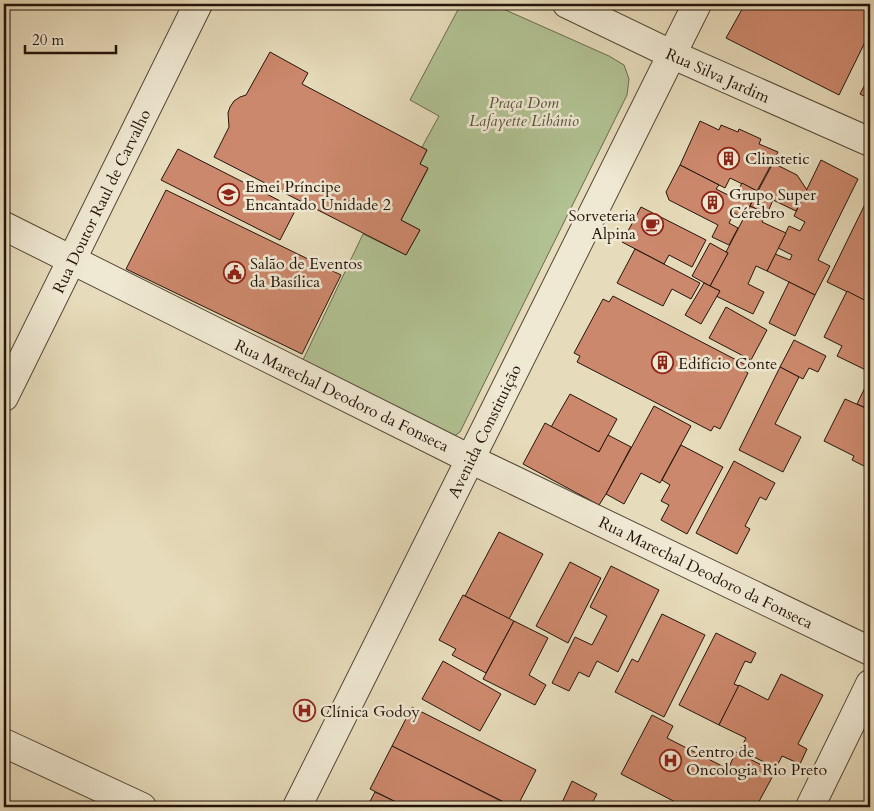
<svg xmlns="http://www.w3.org/2000/svg" width="874" height="811" font-family="Cardo,serif">
<style>
.green{fill:#b1c192;stroke:#6b6a4e}
.building{fill:#cc886c;stroke:#25140b}
.lines{fill:none;stroke-linecap:round;stroke-linejoin:round}
.minor-casing{stroke:#554637;stroke-width:30}
.minor{stroke:#efe8d2;stroke-width:28}
.labels{text-anchor:middle;stroke-width:5;stroke-linejoin:round;paint-order:stroke}
.street-label{font-size:16px;fill:#25140b;stroke:#efe8d2}
.park-label{font-size:16px;font-style:italic;fill:#56513a;stroke:#efe8d2}
.poi-label{font-size:16px;fill:#25140b;stroke:#efe8d2;text-anchor:start}
</style>
<rect width="100%" height="100%" fill="#e6dbba"/>
<filter id="stains"><feTurbulence type="fractalNoise" baseFrequency=".004" numOctaves="4"/><feColorMatrix values="0 0 0 0 .2 0 0 0 0 .09 0 0 0 0 .02 0 0 0 .5 -.17"/></filter>
<radialGradient id="worn" r=".72"><stop offset=".6" stop-color="#630" stop-opacity="0"/><stop offset="1" stop-color="#630" stop-opacity=".3"/></radialGradient>
<!-- green -->
<path class="green" d="M 461,4 L 492,4 L 609,56 L 624,65 L 629,79 L 627,95 L 460,432 L 453,437 L 302,362 L 363,234 L 406,255 L 420,230 L 401,220 L 428,169 L 420,164 L 427,150 L 422,147 L 439,116 L 410,100 Z"/>
<!-- building -->
<g class="building">
<path d="M 745,4 L 870,4 L 870,32 L 839,95 L 726,38 Z"/>
<path d="M 270,52 L 308,73 L 302,84 L 427,150 L 420,164 L 428,168 L 401,220 L 420,230 L 406,255 L 214,157 L 229,127 L 228,113 L 230,107 L 234,101 L 240,97 L 246,95 Z"/>
<path d="M 870,75 L 870,99 L 860,94 Z"/>
<path d="M 700,121 L 719,130 L 721,125 L 738,132 L 739,129 L 761,139 L 759,144 L 778,152 L 757,191 L 730,178 L 725,188 L 680,165 Z"/>
<path d="M 178,149 L 296,209 L 280,240 L 161,180 Z"/>
<path d="M 821,160 L 858,179 L 818,260 L 830,266 L 815,295 L 767,271 L 775,254 L 790,260 L 792,255 L 778,248 L 789,226 L 800,231 L 805,222 L 794,216 Z"/>
<path d="M 773,163 L 797,175 L 807,190 L 796,211 L 773,200 L 767,214 L 750,206 Z"/>
<path d="M 680,165 L 719,185 L 716,189 L 734,198 L 742,183 L 757,191 L 744,218 L 734,213 L 729,223 L 738,228 L 729,245 L 712,237 L 718,225 L 669,200 L 666,192 Z"/>
<path d="M 166,190 L 341,275 L 302,354 L 126,269 Z"/>
<path d="M 870,194 L 870,255 L 866,263 L 870,265 L 870,303 L 827,282 Z"/>
<path d="M 750,206 L 767,214 L 762,222 L 786,233 L 767,271 L 756,266 L 748,284 L 764,292 L 753,314 L 716,296 L 720,291 L 710,286 L 728,253 L 726,252 Z"/>
<path d="M 641,207 L 706,240 L 692,267 L 669,255 L 664,264 L 622,242 Z"/>
<path d="M 710,243 L 728,253 L 710,286 L 692,276 Z"/>
<path d="M 635,249 L 700,283 L 691,299 L 672,289 L 663,306 L 617,283 Z"/>
<path d="M 789,282 L 815,295 L 795,336 L 769,323 Z"/>
<path d="M 704,283 L 720,291 L 701,324 L 685,315 Z"/>
<path d="M 847,291 L 870,303 L 870,372 L 837,356 L 842,346 L 824,337 Z"/>
<path d="M 613,296 L 746,365 L 743,370 L 748,373 L 720,429 L 714,426 L 711,431 L 577,362 L 580,356 L 574,353 L 603,299 L 609,302 Z"/>
<path d="M 726,307 L 767,330 L 751,360 L 709,338 Z"/>
<path d="M 794,340 L 826,356 L 818,372 L 809,368 L 803,379 L 780,367 Z"/>
<path d="M 780,367 L 799,377 L 775,424 L 801,437 L 783,472 L 739,450 Z"/>
<path d="M 870,377 L 870,410 L 857,404 Z"/>
<path d="M 570,394 L 617,419 L 599,452 L 551,427 Z"/>
<path d="M 845,399 L 870,410 L 870,469 L 852,460 L 854,456 L 824,441 Z"/>
<path d="M 654,406 L 691,426 L 660,483 L 641,473 L 624,504 L 606,494 Z"/>
<path d="M 545,423 L 599,452 L 608,435 L 631,447 L 606,494 L 599,505 L 523,464 Z"/>
<path d="M 681,445 L 723,467 L 687,534 L 661,520 L 669,505 L 661,501 L 670,485 L 662,480 Z"/>
<path d="M 734,461 L 775,483 L 766,500 L 760,497 L 745,526 L 750,529 L 737,554 L 696,533 Z"/>
<path d="M 499,532 L 543,554 L 509,619 L 465,596 Z"/>
<path d="M 570,562 L 601,578 L 568,643 L 536,626 Z"/>
<path d="M 611,566 L 659,590 L 618,672 L 597,661 L 589,677 L 579,672 L 569,691 L 552,683 L 575,637 L 592,645 L 607,616 L 590,607 Z"/>
<path d="M 463,595 L 514,621 L 486,673 L 452,655 L 456,649 L 439,640 Z"/>
<path d="M 662,614 L 705,635 L 664,717 L 615,692 L 632,659 L 638,662 Z"/>
<path d="M 514,621 L 548,638 L 529,675 L 546,685 L 535,705 L 483,679 Z"/>
<path d="M 716,633 L 756,653 L 751,663 L 745,661 L 734,684 L 739,686 L 719,725 L 679,705 Z"/>
<path d="M 443,661 L 501,694 L 480,731 L 422,699 Z"/>
<path d="M 781,674 L 823,695 L 798,744 L 807,749 L 800,764 L 782,756 L 776,768 L 740,750 L 746,738 L 719,725 L 739,685 L 768,700 Z"/>
<path d="M 412,707 L 536,770 L 517,807 L 514,807 L 392,746 Z"/>
<path d="M 652,715 L 673,726 L 667,738 L 728,769 L 736,752 L 775,772 L 756,807 L 685,807 L 621,774 Z"/>
<path d="M 392,746 L 499,800 L 514,807 L 406,807 L 370,789 Z"/>
<path d="M 572,781 L 597,794 L 590,807 L 560,807 Z"/>
<path d="M 375,792 L 406,807 L 367,807 Z"/>
</g>
<g class="lines">
<defs>
<g id="minor">
<path d="M 567,4 L 671,54 L 870,142"/>
<path d="M 4,226 L 470,459 L 870,651"/>
<path d="M 4,397 L 198,4"/>
<path d="M 4,743 L 142,807"/>
<path d="M 297,807 L 697,4"/>
<path d="M 810,807 L 870,684"/>
</g>
</defs>
<!-- minor casing -->
<use href="#minor" class="minor-casing"/>
<!-- minor -->
<use href="#minor" class="minor"/>
</g>
<!-- icons -->
<defs>
<symbol id="building-ring" viewBox="-11 -11 22 22"><circle r="9.5" fill="#efe8d2" stroke="#8f2418" stroke-width="1.5"/><path d="M-4-6H4V6H1V3H-1V6H-4ZM-2.5-4.3h1.7v1.8h-1.7ZM.8-4.3h1.7v1.8H.8ZM-2.5-1h1.7V.8h-1.7ZM.8-1h1.7V.8H.8Z" fill="#8f2418"/></symbol>
<symbol id="school-ring" viewBox="-11 -11 22 22"><circle r="9.5" fill="#efe8d2" stroke="#8f2418" stroke-width="1.5"/><path d="M0-5L7-2L0 1L-7-2ZM-4 1L0 2.5L4 1V4Q0 6-4 4Z" fill="#8f2418"/></symbol>
<symbol id="cafe-ring" viewBox="-11 -11 22 22"><circle r="9.5" fill="#efe8d2" stroke="#8f2418" stroke-width="1.5"/><path d="M-5.5-4.5H6V0H3Q3 3.5 0 3.5H-2.5Q-5.5 3.5-5.5 0ZM3-3.2v2h1.7v-2ZM-6 4.5H4V6H-6Z" fill="#8f2418"/></symbol>
<symbol id="civic-ring" viewBox="-11 -11 22 22"><circle r="9.5" fill="#efe8d2" stroke="#8f2418" stroke-width="1.5"/><path d="M-.6-6.5H3V-4.5H.6V-3L4-1V1h2V6H-6V1h2V-1L-.6-3ZM-1.2 2.5V6h2.4V2.5Z" fill="#8f2418"/></symbol>
<symbol id="hospital-ring" viewBox="-11 -11 22 22"><circle r="9.5" fill="#efe8d2" stroke="#8f2418" stroke-width="1.5"/><path d="M-5-5h3v3.5h4V-5h3V5h-3V1.5h-4V5h-3Z" fill="#8f2418"/></symbol>
</defs>
<g fill-rule="evenodd">
<use href="#building-ring" x="716" y="146" width="25" height="25"/>
<use href="#school-ring" x="216" y="182" width="25" height="25"/>
<use href="#building-ring" x="700" y="190" width="25" height="25"/>
<use href="#cafe-ring" x="640" y="212" width="25" height="25"/>
<use href="#civic-ring" x="222" y="260" width="25" height="25"/>
<use href="#building-ring" x="650" y="350" width="25" height="25"/>
<use href="#hospital-ring" x="292" y="698" width="25" height="25"/>
<use href="#hospital-ring" x="658" y="748" width="25" height="25"/>
</g>
<g class="labels">
<!-- street labels -->
<g class="street-label">
<text transform="translate(718 75) rotate(24)" y="6">Rua Silva Jardim</text>
<text transform="translate(101 201) rotate(-64)" y="6">Rua Doutor Raul de Carvalho</text>
<text transform="translate(342 395) rotate(26)" y="6">Rua Marechal Deodoro da Fonseca</text>
<text transform="translate(484 431) rotate(-64)" y="6">Avenida Constituição</text>
<text transform="translate(706 572) rotate(26)" y="6">Rua Marechal Deodoro da Fonseca</text>
</g>
<!-- park labels -->
<g class="park-label">
<text x="524" y="108">Praça Dom<tspan x="524" dy="18">Lafayette Libânio</tspan></text>
</g>
<!-- poi labels -->
<g class="poi-label">
<text x="745" y="164">Clinstetic</text>
<text x="245" y="192">Emei Príncipe<tspan x="245" dy="18">Encantado Unidade 2</tspan></text>
<text x="729" y="200">Grupo Super<tspan x="729" dy="18">Cérebro</tspan></text>
<text x="636" y="221" text-anchor="end">Sorveteria<tspan x="636" dy="18">Alpina</tspan></text>
<text x="250" y="269">Salão de Eventos<tspan x="250" dy="18">da Basílica</tspan></text>
<text x="678" y="369">Edifício Conte</text>
<text x="320" y="717">Clínica Godoy</text>
<text x="686" y="757">Centro de<tspan x="686" dy="18">Oncologia Rio Preto</tspan></text>
</g>
</g>
<!-- margin -->
<rect width="874" height="811" fill="none" stroke="#e6dbba" stroke-width="20"/>
<rect x="5" y="5" width="864" height="801" fill="none" stroke="#25140b" stroke-width="2.5"/>
<rect x="10" y="10" width="854" height="791" fill="none" stroke="#25140b"/>
<!-- scale -->
<path d="M25 45v8h91v-8" fill="none" stroke="#25140b" stroke-width="2.5"/>
<text x="32" y="45" font-size="15" fill="#25140b" stroke="#efe8d2" stroke-width="4" paint-order="stroke">20 m</text>
<rect width="100%" height="100%" filter="url(#stains)"/>
<rect width="100%" height="100%" fill="url(#worn)"/>
</svg>
